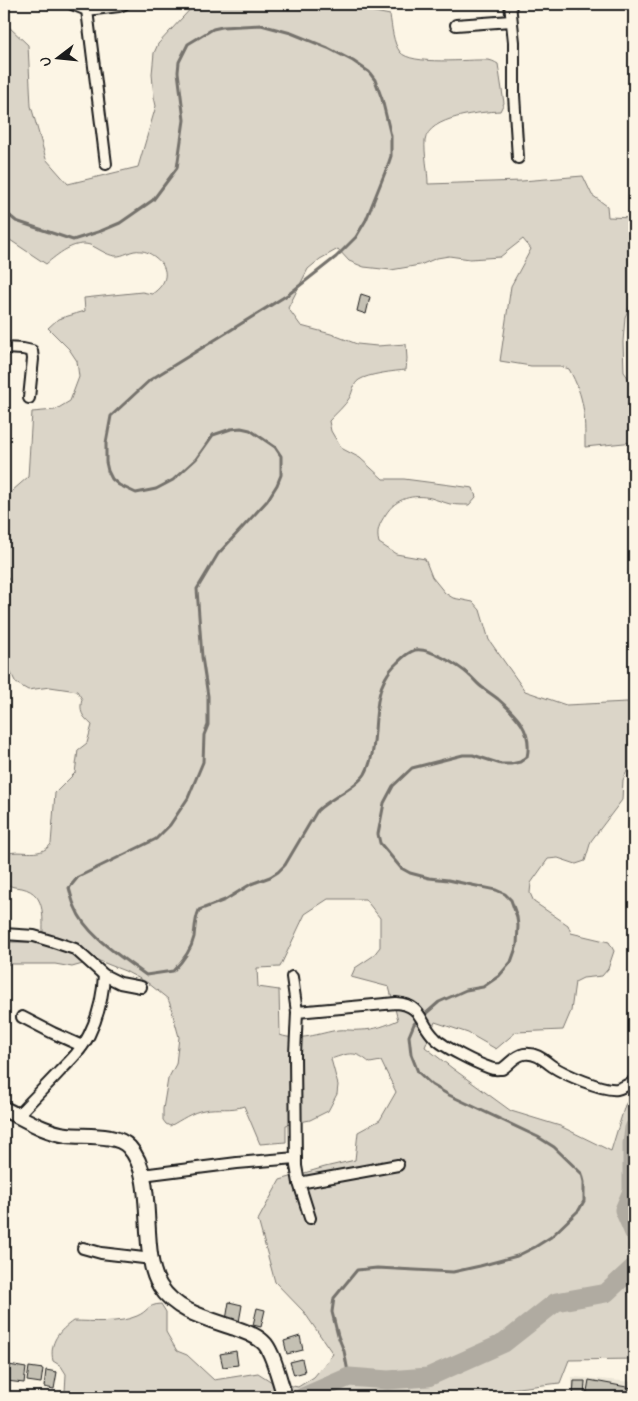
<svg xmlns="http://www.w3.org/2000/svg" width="638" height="1401" font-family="Mynerve,sans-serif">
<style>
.built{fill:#ebe5d6}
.green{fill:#dbd5c8;stroke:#7c7872;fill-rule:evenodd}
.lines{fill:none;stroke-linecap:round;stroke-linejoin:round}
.stream{stroke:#75726c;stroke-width:3}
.river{stroke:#b0aba1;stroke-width:19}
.building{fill:#c4c0b3;stroke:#1c1c1c}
.minor-casing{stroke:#1c1c1c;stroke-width:14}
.secondary-casing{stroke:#1c1c1c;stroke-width:18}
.minor{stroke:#fcf5e5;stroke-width:10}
.secondary{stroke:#fcf5e5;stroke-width:14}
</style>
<rect width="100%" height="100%" fill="#fcf5e5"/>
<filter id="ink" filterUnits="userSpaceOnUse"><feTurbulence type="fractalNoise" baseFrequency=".02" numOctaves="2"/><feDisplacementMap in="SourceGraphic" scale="10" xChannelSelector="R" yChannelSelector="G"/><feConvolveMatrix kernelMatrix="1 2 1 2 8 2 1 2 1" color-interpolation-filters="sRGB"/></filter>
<g filter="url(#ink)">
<!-- built -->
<path class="built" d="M 572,1377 L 634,1382 L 634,1397 L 572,1397 Z"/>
<!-- green -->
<path class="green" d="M 195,4 L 274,4 L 303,9 L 344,6 L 390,15 C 392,27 393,43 400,52 C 411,66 470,59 487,60 C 491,60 495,62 498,64 L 504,103 L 500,111 C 482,112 428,116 425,141 C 424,153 428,171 428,184 L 522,181 L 583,176 L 592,195 L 607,206 L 608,217 L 634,218 L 634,297 L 625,317 L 623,342 L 624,372 L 634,386 L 634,442 L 585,447 C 585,415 585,398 569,369 L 560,366 L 531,366 L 500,361 L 511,286 L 531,249 L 523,239 L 500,257 L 470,259 L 449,256 L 437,258 L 420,265 L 391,270 L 364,267 L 349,261 L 338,249 L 320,259 L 308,269 L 288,308 L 301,326 L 331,334 L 357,344 L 377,346 L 406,344 L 407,359 L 406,370 C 395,371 368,374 359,380 C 353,384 353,391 350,397 C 345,406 336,413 329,421 L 331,431 L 341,448 L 360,458 L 383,479 L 404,479 L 473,488 L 476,497 L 469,505 C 463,505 456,505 450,504 C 443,502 437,500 431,498 C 413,494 396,498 386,514 C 379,524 376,531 379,543 L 396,554 L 425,559 L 432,577 L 445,593 L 453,598 L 473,602 L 480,610 L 489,640 L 525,691 L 566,705 L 627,702 L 634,706 L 634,771 L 627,771 L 623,780 L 622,800 L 591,841 L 585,861 L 576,864 L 558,858 L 548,859 L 531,883 L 530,893 L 534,902 L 568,925 L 571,933 L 609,942 L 614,951 L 608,969 L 602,976 L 583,978 L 575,982 L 571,1011 L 563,1030 L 516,1032 L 496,1049 L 468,1033 L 435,1022 L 425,1047 L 452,1068 L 511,1111 L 560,1126 L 611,1151 L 625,1105 L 634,1092 L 634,1359 L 569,1360 L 560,1383 L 509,1389 L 507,1397 L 61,1397 L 65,1392 L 66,1374 L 61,1366 L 53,1361 C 49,1342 59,1331 73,1321 C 92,1321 119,1324 137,1316 C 149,1311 146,1305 161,1304 L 166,1312 L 166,1332 L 177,1351 L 187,1355 L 214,1380 L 258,1373 L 272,1382 L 298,1387 L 314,1377 L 333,1354 L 304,1312 L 275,1282 L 258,1220 L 280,1180 L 325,1167 L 355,1160 L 358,1132 L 380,1120 L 396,1092 L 381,1061 L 370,1063 C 355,1050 349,1053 331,1059 L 338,1085 L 337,1094 L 328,1111 L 310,1120 L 286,1125 L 286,1142 L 260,1144 L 244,1106 C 231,1111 218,1107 204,1110 C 192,1112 181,1120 170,1126 L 166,1124 L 163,1120 L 163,1109 L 168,1079 L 176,1064 L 179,1037 L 170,1004 L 168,999 L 148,983 L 125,971 L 97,960 L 72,967 L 55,964 L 4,964 L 4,942 L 43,942 C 42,921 48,894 22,888 C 14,887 9,887 4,881 L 4,855 C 19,847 39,860 51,844 L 55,793 L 75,773 L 78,750 L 87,743 L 92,725 C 82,716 79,712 82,699 L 77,691 L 50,687 L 28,690 L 16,683 L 10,671 L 9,656 L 10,582 L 4,571 L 4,498 L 28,477 L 32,412 L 55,410 L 70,401 L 79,377 L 77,361 L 69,349 L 48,328 L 58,319 L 85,311 L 84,298 L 142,292 L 152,294 C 167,284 171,269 155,257 C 151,254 146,251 141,251 C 131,249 124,257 115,256 C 106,255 98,248 90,245 C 74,240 57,255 46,264 L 4,236 L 4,10 L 7,25 L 28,45 L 31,106 L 46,159 L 68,184 L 138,167 L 156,106 L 154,97 L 152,74 L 154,53 L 158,44 ZM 328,899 L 365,899 L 380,918 L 380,947 L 373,956 L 355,968 L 351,977 L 389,987 L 398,1020 C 387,1025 374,1030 361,1030 C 353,1031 345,1029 338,1030 C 320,1033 298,1042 280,1035 L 279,990 L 258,987 L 257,968 L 280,967 L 305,914 Z"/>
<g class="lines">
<!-- stream -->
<path class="stream" d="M 4,211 L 16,221 L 73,240 L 101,231 L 120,223 L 153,200 L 177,168 L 184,120 L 178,72 L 179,62 L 188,44 L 213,29 L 222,27 L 261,25 L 291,33 L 328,48 L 353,61 L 369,72 L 375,80 L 382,99 L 391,136 L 391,156 L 388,165 L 366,220 L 356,237 L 336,257 L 289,294 L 150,380 L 111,416 L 106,443 L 106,462 L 108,471 L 112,479 L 119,485 L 136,493 L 156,489 L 173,480 L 196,459 L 213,435 L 231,429 L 241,428 L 250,430 L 275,447 L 281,456 L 281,475 L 277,485 L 267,501 L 218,554 L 197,589 L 202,657 L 208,696 L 208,725 L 204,735 L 203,762 L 188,798 L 170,825 L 156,839 L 78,877 L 69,888 C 71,894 72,901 75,907 C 86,936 122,957 146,975 L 173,971 C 183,961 191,951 194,937 C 195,927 195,919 199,910 L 225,900 L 251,884 L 270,877 L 278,872 L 285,865 L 317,811 C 329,799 357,787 365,774 C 378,751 373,721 379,696 C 381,684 388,671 397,663 C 402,658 408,652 415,650 C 429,647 459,666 469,675 C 474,679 478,685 483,688 C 488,692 493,695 498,699 C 516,715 533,731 527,757 L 520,762 L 511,764 L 501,764 L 473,755 L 463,755 L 412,768 L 393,786 L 384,803 L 378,834 L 380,843 L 401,868 L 410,873 L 429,878 L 448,880 L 496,890 L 505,894 L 511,900 L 517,917 L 518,926 L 517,945 L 511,962 L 499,976 L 483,987 L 466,990 L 439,1002 L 414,1024 L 409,1036 L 411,1054 L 418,1072 L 432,1085 L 449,1095 L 538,1137 L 554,1147 L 582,1174 L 584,1182 L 584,1201 L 579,1210 L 551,1237 L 535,1247 L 517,1256 L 480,1266 L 453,1272 L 377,1268 L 357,1270 L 334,1298 L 332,1312 L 338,1336 L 344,1351 L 349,1377"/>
<!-- river -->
<g class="river">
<path d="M 634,1128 L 632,1144 L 632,1191 L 624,1210 L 634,1233"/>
<path d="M 303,1397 L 349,1377 L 388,1380 L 428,1377 L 504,1343 L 556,1302 L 606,1293 L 634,1267"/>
</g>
</g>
<!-- building -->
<g class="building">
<path d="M 361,294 L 370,297 L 366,314 L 357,311 Z"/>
<path d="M 229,1302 L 242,1305 L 239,1322 L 226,1320 Z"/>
<path d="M 257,1308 L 265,1310 L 261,1327 L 253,1325 Z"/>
<path d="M 300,1336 L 303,1350 L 287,1354 L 284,1341 Z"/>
<path d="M 236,1351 L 238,1365 L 223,1367 L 220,1354 Z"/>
<path d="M 302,1359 L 305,1372 L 294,1375 L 290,1362 Z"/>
<path d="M 9,1365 L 26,1368 L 24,1383 L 6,1381 Z"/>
<path d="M 29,1367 L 43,1369 L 41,1383 L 27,1381 Z"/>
<path d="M 46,1370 L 57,1372 L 54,1389 L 44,1387 Z"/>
<path d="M 589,1380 L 632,1388 L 630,1397 L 586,1397 Z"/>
<path d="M 574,1381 L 585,1381 L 584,1397 L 573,1397 Z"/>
</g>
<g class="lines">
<defs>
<g id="minor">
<path d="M 72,4 L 87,10 L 119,6 L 124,4"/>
<path d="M 510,4 L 514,42 L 514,95 L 518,158"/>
<path d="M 87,10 L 106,164"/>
<path d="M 456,25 L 511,21"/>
<path d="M 4,348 L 23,349 L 32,351 L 33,359 L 29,398"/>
<path d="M 4,934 L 34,936 L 54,942 L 75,949 L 104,975 L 120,983 L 141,987"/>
<path d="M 292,977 L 297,1012 L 295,1054 L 296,1166 L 299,1183 L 310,1218"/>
<path d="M 297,1012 L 396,1003 C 423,1005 419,1023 435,1038 C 443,1047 478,1064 490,1068 C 494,1070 498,1069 502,1069 C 510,1064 514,1056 524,1054 C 535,1052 544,1060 552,1066 C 564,1074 603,1091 617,1089 C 623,1088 629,1084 634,1081"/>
<path d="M 22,1017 L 53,1033 L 82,1046"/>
<path d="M 17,1116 C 31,1101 46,1086 60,1071 C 71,1060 82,1049 89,1035 C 98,1017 103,995 104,975"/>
<path d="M 142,1175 L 237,1163 L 296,1158"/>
<path d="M 299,1183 L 398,1165"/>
<path d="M 83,1248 L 101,1253 L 152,1259"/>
</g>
<path id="secondary" d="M 4,1109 C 25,1119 44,1132 67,1135 C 84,1137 117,1133 129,1147 C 158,1178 138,1251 160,1286 C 176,1312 209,1319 235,1328 C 245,1332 257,1335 265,1344 C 274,1355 280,1383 285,1397"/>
</defs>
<!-- minor casing -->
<use href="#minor" class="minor-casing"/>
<!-- secondary casing -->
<use href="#secondary" class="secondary-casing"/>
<!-- minor -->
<use href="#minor" class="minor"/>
<!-- secondary -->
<use href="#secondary" class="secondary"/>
</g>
</g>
<!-- margin -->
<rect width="638" height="1401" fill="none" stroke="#fcf5e5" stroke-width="20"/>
<rect x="10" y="10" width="618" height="1381" fill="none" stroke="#1c1c1c" stroke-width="2" filter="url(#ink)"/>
<!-- north arrow -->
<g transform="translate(58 58) rotate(254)" stroke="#fcf5e5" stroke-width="4" paint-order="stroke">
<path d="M0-4L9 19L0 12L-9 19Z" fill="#1c1c1c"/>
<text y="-8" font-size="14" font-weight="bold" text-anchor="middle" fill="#1c1c1c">U</text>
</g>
</svg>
